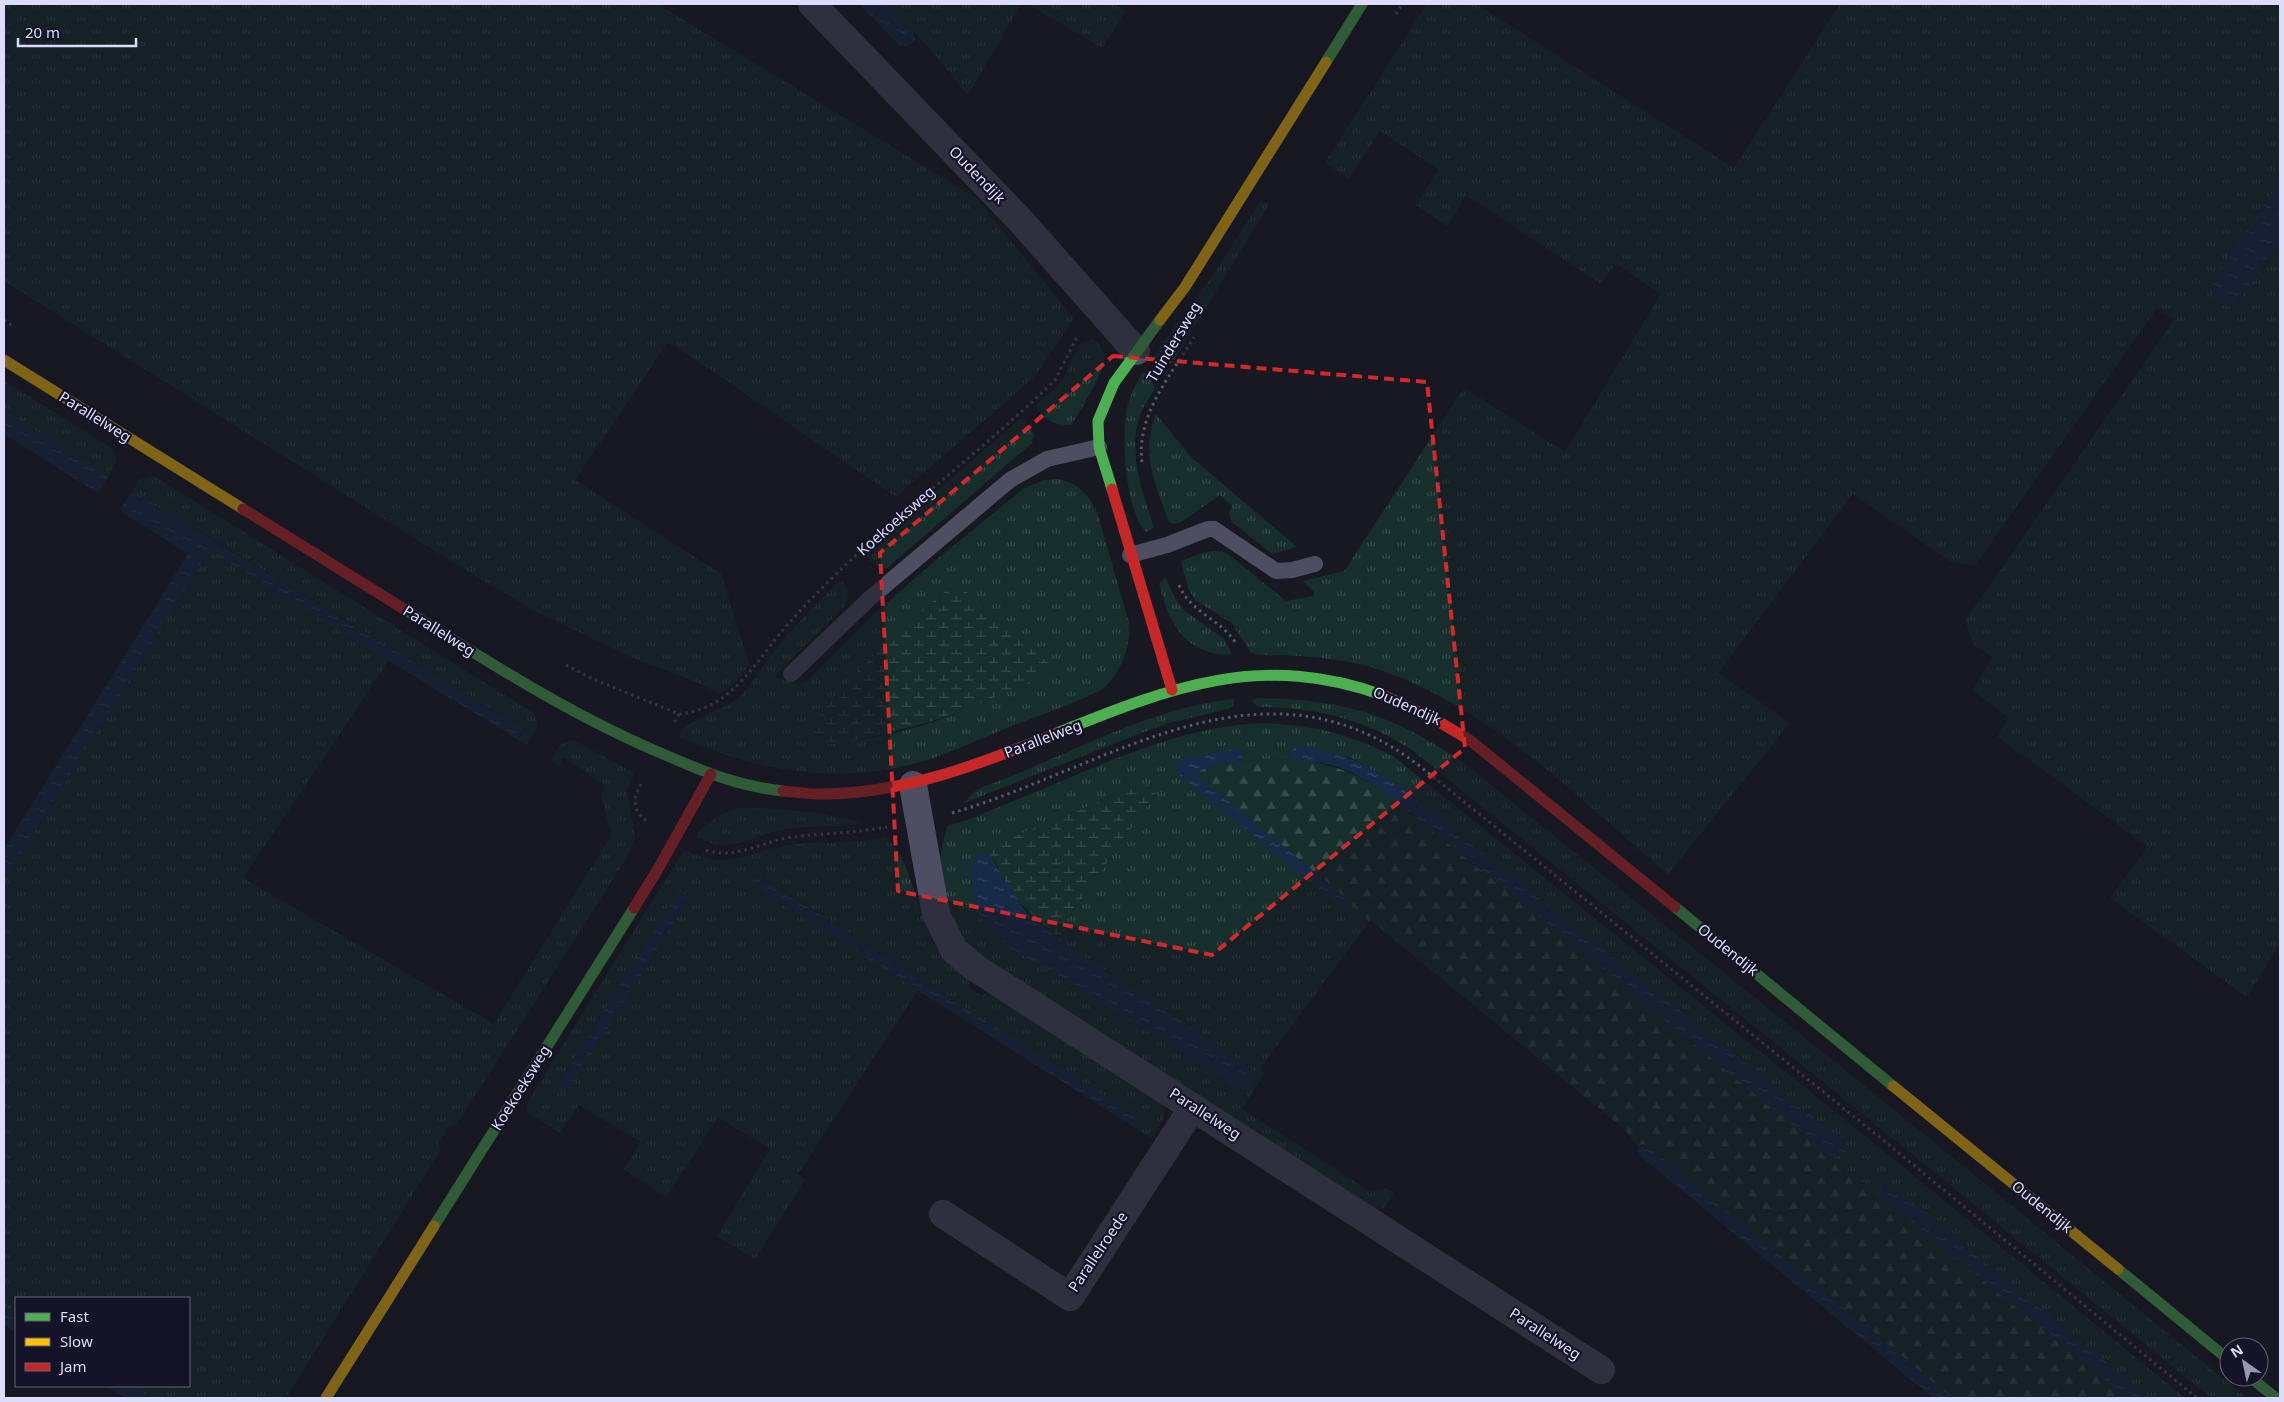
<svg xmlns="http://www.w3.org/2000/svg" width="2284" height="1402" font-family="'Noto Sans',sans-serif">
<style>
.grass{fill:url(#grass-tufts);fill-rule:evenodd}
.forest{fill:url(#forest-firs)}
.wetland{fill:url(#wetland-marsh)}
.water{fill:url(#water-ripples)}
.lines{fill:none;stroke-linecap:round;stroke-linejoin:round}
.path{stroke:#4f5d68;stroke-width:3;stroke-dasharray:2.5 4;stroke-linecap:butt}
.lane{stroke:#4d4e62;stroke-width:16}
.street{stroke:#4d4e62;stroke-width:28}
.fast{stroke:#4caf50;stroke-width:11}
.slow{stroke:#ffc107;stroke-width:11}
.jam{stroke:#c62828;stroke-width:11}
.marked{fill:none;stroke:#d62828;stroke-width:4;stroke-dasharray:10 6;stroke-linejoin:round}
.labels{text-anchor:middle;stroke-width:4.5;stroke-linejoin:round;paint-order:stroke}
.street-label{font-size:15px;fill:#dedcfc;stroke:#151327}
</style>
<defs>
<pattern id="grass-tufts" width="24" height="20" patternUnits="userSpaceOnUse" patternTransform="scale(1.25)"><rect width="24" height="20" fill="#162e2c"/><path d="M3 7l-1-3M5 7V3M7 7l1-3M15 17l-1-3M17 17v-4M19 17l1-3" fill="none" stroke="#374c4c"/></pattern>
<pattern id="forest-firs" width="22" height="20" patternUnits="userSpaceOnUse" patternTransform="scale(1.25)"><rect width="22" height="20" fill="#162e2c"/><path d="M5 1l3.5 6h-7zM16 11l3.5 6h-7z" fill="#374c4c"/></pattern>
<pattern id="wetland-marsh" width="20" height="14" patternUnits="userSpaceOnUse" patternTransform="scale(1.25)"><rect width="20" height="14" fill="#162e2c"/><path d="M1 5h8M5 5V1M11 12h8M15 12V8" fill="none" stroke="#374c4c"/></pattern>
<pattern id="water-ripples" width="26" height="14" patternUnits="userSpaceOnUse" patternTransform="scale(1.25)"><rect width="26" height="14" fill="#142a46"/><path d="M2 4q2-2 4 0t4 0M15 11q2-2 4 0t4 0" fill="none" stroke="#364862"/></pattern>
</defs>
<rect width="100%" height="100%" fill="#181822"/>
<!-- grass -->
<g class="grass">
<path d="M 4,4 L 657,4 L 976,198 L 1074,319 L 1034,377 L 896,497 L 674,345 L 667,343 L 575,480 L 721,574 L 749,664 L 736,682 L 719,693 L 687,678 L 635,659 L 533,610 L 461,567 L 4,281 Z"/>
<path d="M 886,4 L 1021,4 L 968,95 L 925,43 Z"/>
<path d="M 1028,4 L 1115,4 L 1126,11 L 1102,48 Z"/>
<path d="M 1427,4 L 1476,4 L 1734,168 L 1840,4 L 2280,4 L 2280,182 L 2210,285 L 2235,306 L 2280,241 L 2280,943 L 2247,997 L 2110,898 L 2148,847 L 1997,736 L 2009,718 L 1972,690 L 1993,657 L 1974,645 L 1965,621 L 2174,320 L 2157,308 L 1975,565 L 1951,562 L 1853,494 L 1718,673 L 1790,723 L 1668,874 C 1576,797 1488,704 1371,667 C 1344,659 1313,657 1285,655 C 1274,655 1261,656 1251,653 L 1232,623 L 1195,600 L 1188,588 L 1181,561 C 1195,556 1214,546 1228,554 L 1286,601 L 1314,596 L 1315,593 L 1303,581 L 1344,571 L 1464,388 L 1565,452 L 1661,294 L 1615,263 L 1601,284 L 1466,195 L 1447,226 L 1416,205 L 1439,170 L 1380,131 L 1349,178 L 1325,163 Z"/>
<path d="M 1261,201 L 1267,203 L 1268,206 L 1172,363 L 1166,366 L 1158,364 L 1154,359 L 1154,355 L 1209,281 Z"/>
<path d="M 1092,339 C 1100,343 1105,353 1104,362 C 1101,376 1080,412 1071,425 C 1056,426 1044,420 1037,408 L 1037,404 C 1045,397 1054,390 1061,382 C 1073,368 1072,343 1092,339 Z"/>
<path d="M 1143,372 L 1148,374 L 1155,388 C 1150,398 1142,407 1139,418 C 1128,456 1143,493 1154,528 L 1146,532 C 1125,511 1120,432 1128,404 C 1131,393 1137,382 1143,372 Z"/>
<path d="M 4,381 L 113,449 L 116,462 L 108,477 L 4,410 Z"/>
<path d="M 1156,414 L 1192,458 L 1297,547 L 1272,554 L 1231,521 L 1229,513 L 1232,506 L 1220,495 L 1181,522 L 1174,524 L 1169,523 C 1156,485 1140,453 1156,414 Z"/>
<path d="M 1020,419 L 1024,420 L 1034,434 L 1032,443 L 887,568 L 882,569 L 868,560 L 866,553 Z"/>
<path d="M 154,476 L 535,714 L 538,725 L 527,745 L 517,739 L 523,734 L 524,729 L 210,537 L 131,494 L 139,480 Z"/>
<path d="M 1059,479 C 1082,486 1088,493 1098,515 L 1129,623 C 1131,648 1121,672 1103,689 C 1072,705 1037,716 1004,729 C 971,743 936,760 901,767 C 821,783 753,768 679,737 C 681,721 726,710 738,698 C 752,685 762,667 774,652 C 793,627 816,604 839,582 L 842,581 C 849,590 849,597 844,607 L 775,676 L 777,679 L 803,683 L 806,682 L 872,616 L 936,560 L 1023,489 L 1044,480 ZM 964,589 L 1003,626 L 1039,678 C 1013,686 990,699 965,710 C 925,727 873,740 830,744 Z"/>
<path d="M 208,553 L 212,553 L 389,660 L 243,878 L 494,1024 L 612,834 L 600,793 L 604,792 L 605,786 L 565,758 L 562,759 L 560,766 L 551,760 L 560,745 L 573,740 L 634,773 L 627,791 L 635,837 L 627,857 L 457,1124 L 449,1126 L 438,1144 L 441,1149 L 286,1398 L 151,1398 L 130,1386 L 189,1386 L 189,1298 L 16,1298 L 16,1318 L 4,1310 L 4,881 Z"/>
<path d="M 1165,577 L 1176,600 L 1185,611 L 1224,639 L 1232,654 C 1225,656 1219,654 1212,653 C 1178,644 1167,615 1159,584 Z"/>
<path d="M 1256,698 C 1343,699 1393,714 1465,764 L 1893,1109 L 2247,1398 L 2211,1398 L 1879,1127 L 1412,750 C 1365,719 1314,707 1258,707 L 1252,702 Z"/>
<path d="M 1234,699 L 1234,705 L 1228,709 L 1169,723 L 1141,733 L 964,803 L 974,792 L 982,787 C 1065,758 1145,708 1234,699 Z"/>
<path d="M 1265,723 C 1317,726 1346,733 1393,756 L 1876,1145 L 2185,1398 L 2150,1398 L 1886,1182 L 1878,1192 L 1881,1197 L 1831,1157 L 1838,1157 L 1844,1142 L 1396,783 L 1351,758 L 1296,746 L 1290,752 L 1289,756 L 1295,759 L 1240,761 L 1244,756 L 1182,759 L 1351,902 L 1373,916 L 1259,1070 L 1264,1074 L 1242,1109 L 1369,1191 L 1386,1188 L 1394,1193 L 1384,1208 L 1370,1210 L 973,951 C 943,913 931,872 948,825 C 972,821 994,808 1016,800 C 1096,768 1178,725 1265,723 ZM 1153,784 L 1156,793 L 1063,925 L 1063,942 L 1250,1067 L 1256,1074 L 971,882 L 1008,839 L 1123,792 Z"/>
<path d="M 738,808 L 764,808 L 816,813 L 860,822 L 855,825 C 832,826 808,826 785,829 C 752,834 731,856 697,837 C 701,824 725,812 738,808 Z"/>
<path d="M 885,837 C 911,856 917,913 933,942 C 941,957 956,967 968,978 L 970,988 L 981,996 L 993,991 L 1165,1104 L 1164,1119 L 1151,1138 L 1129,1124 L 1134,1124 L 1135,1116 L 762,877 L 753,886 L 918,990 L 798,1174 L 805,1180 L 755,1259 L 717,1236 L 770,1149 L 718,1117 L 666,1197 L 624,1169 L 641,1142 L 579,1105 L 560,1133 L 526,1111 L 526,1105 L 683,852 L 686,851 C 730,870 741,855 782,846 C 809,841 836,844 862,841 C 870,840 877,838 885,837 ZM 682,892 L 689,899 L 569,1090 L 564,1092 L 558,1084 L 678,894 Z"/>
</g>
<!-- forest -->
<path class="forest" d="M 1295,759 C 1333,765 1347,769 1380,789 L 1548,924 L 2127,1398 L 1952,1398 L 1650,1147 L 1642,1144 L 1638,1147 L 1624,1129 L 1203,782 L 1200,778 L 1199,771 L 1203,769 L 1240,761 Z"/>
<!-- wetland -->
<g class="wetland">
<path d="M 955,585 L 964,589 L 1003,626 L 1049,663 L 1049,671 L 1039,678 L 963,711 L 926,723 L 849,742 L 830,744 L 812,740 L 809,735 C 814,708 928,599 955,585 Z"/>
<path d="M 1153,783 L 1156,793 L 1063,925 L 1063,942 C 1040,923 1020,906 1003,880 C 997,869 996,851 980,853 L 1008,839 L 1123,792 Z"/>
</g>
<!-- water -->
<g class="water">
<path d="M 859,4 L 886,4 L 913,31 L 915,40 L 906,47 L 899,45 Z"/>
<path d="M 2280,182 L 2280,241 L 2232,309 L 2214,298 L 2210,285 L 2212,280 Z"/>
<path d="M 4,410 L 107,475 L 108,477 L 99,492 L 96,492 L 4,434 Z"/>
<path d="M 131,494 L 137,494 L 524,729 L 517,739 L 212,553 L 208,553 L 4,881 L 4,849 L 188,554 L 122,512 L 121,508 Z"/>
<path d="M 1296,746 C 1337,750 1361,762 1396,783 L 1844,1142 L 1846,1147 L 1845,1152 L 1838,1157 L 1831,1157 L 1548,924 L 1380,789 C 1363,779 1347,768 1327,764 C 1315,761 1300,763 1289,756 L 1290,752 Z"/>
<path d="M 1238,748 L 1243,751 L 1244,756 L 1240,761 L 1203,769 L 1199,771 L 1200,778 L 1351,902 L 1348,909 L 1345,910 L 1180,776 L 1177,765 L 1182,759 Z"/>
<path d="M 986,852 L 991,855 L 1002,877 L 1027,913 L 1063,942 L 1250,1067 L 1256,1074 L 1249,1088 L 1242,1089 L 1007,946 C 998,938 990,931 983,921 C 974,906 960,855 986,852 Z"/>
<path d="M 759,876 L 1136,1116 L 1134,1124 L 1129,1124 L 753,886 L 752,881 Z"/>
<path d="M 682,892 L 689,899 L 569,1090 L 564,1092 L 559,1089 L 558,1085 L 678,893 Z"/>
<path d="M 1642,1144 L 1650,1147 L 1952,1398 L 1933,1398 L 1638,1154 L 1637,1148 Z"/>
<path d="M 1886,1182 L 1890,1184 L 2150,1398 L 2127,1398 L 1881,1197 L 1878,1192 L 1881,1185 Z"/>
<path d="M 4,1310 L 16,1318 L 16,1332 L 4,1325 Z"/>
<path d="M 106,1386 L 130,1386 L 151,1398 L 127,1398 Z"/>
</g>
<g class="lines">
<!-- path -->
<g class="path">
<path d="M 1396,14 L 1402,4"/>
<path d="M 4,320 L 13,326"/>
<path d="M 1142,462 C 1136,415 1171,375 1194,337"/>
<path d="M 1179,585 C 1190,612 1220,619 1235,642"/>
<path d="M 566,665 L 593,679 L 679,714 L 674,723"/>
<path d="M 679,714 C 734,709 756,659 789,623 C 869,533 969,464 1055,380 L 1077,337"/>
<path d="M 641,784 C 633,797 632,812 647,821"/>
<path d="M 952,813 C 1110,767 1263,644 1421,767 L 1883,1140 L 2197,1398"/>
<path d="M 706,850 C 736,860 763,841 792,837 C 824,833 855,833 887,827"/>
</g>
<!-- lane -->
<g class="lane">
<path d="M 1130,555 L 1167,545 L 1208,529 L 1214,529 L 1276,571 L 1292,570 L 1315,564"/>
<path d="M 791,674 L 869,599 L 1010,480 L 1047,459 L 1099,447"/>
</g>
<!-- street -->
<g class="street">
<path d="M 812,4 L 1019,219 L 1136,351"/>
<path d="M 913,785 L 936,914 L 954,950 L 974,967 L 1601,1370"/>
<path d="M 943,1214 L 1070,1297 L 1193,1107"/>
</g>
<!-- fast -->
<g class="fast">
<path d="M 1326,62 L 1362,4"/>
<path d="M 1112,489 L 1099,447 L 1098,421 L 1114,383 L 1160,320"/>
<path d="M 404,609 C 490,663 575,718 670,757 C 706,773 743,787 783,791"/>
<path d="M 1057,733 C 1171,687 1262,651 1385,696"/>
<path d="M 1675,907 L 1893,1086"/>
<path d="M 434,1226 L 634,908"/>
<path d="M 2118,1269 L 2229,1360"/>
<path d="M 2250,1377 L 2276,1398"/>
</g>
<!-- slow -->
<g class="slow">
<path d="M 1160,320 L 1185,287 L 1326,62"/>
<path d="M 4,360 L 243,509"/>
<path d="M 1893,1086 L 2118,1269"/>
<path d="M 326,1398 L 434,1226"/>
</g>
<!-- jam -->
<g class="jam">
<path d="M 1112,489 L 1172,690"/>
<path d="M 243,509 L 404,609"/>
<path d="M 1385,696 L 1436,720 L 1471,741 L 1675,907"/>
<path d="M 783,791 C 795,792 808,794 821,794 C 903,794 981,764 1057,733"/>
<path d="M 634,908 L 658,869 L 711,774"/>
</g>
</g>
<!-- marked area -->
<path d="M0 0H2284V1402H0ZM 1113,356 L 1427,382 L 1465,748 L 1212,955 L 898,891 L 880,553 Z" fill="#181822" fill-opacity=".55" fill-rule="evenodd"/>
<path class="marked" d="M 1113,356 L 1427,382 L 1465,748 L 1212,955 L 898,891 L 880,553 Z"/>
<g class="labels">
<!-- street labels -->
<g class="street-label">
<text transform="translate(977 175) rotate(46)" y="5">Oudendijk</text>
<text transform="translate(1174 342) rotate(-59)" y="5">Tuindersweg</text>
<text transform="translate(95 417) rotate(32)" y="5">Parallelweg</text>
<text transform="translate(896 521) rotate(-41)" y="5">Koekoeksweg</text>
<text transform="translate(439 631) rotate(32)" y="5">Parallelweg</text>
<text transform="translate(1407 706) rotate(24)" y="5">Oudendijk</text>
<text transform="translate(1043 739) rotate(-21)" y="5">Parallelweg</text>
<text transform="translate(1728 950) rotate(39)" y="5">Oudendijk</text>
<text transform="translate(521 1088) rotate(-58)" y="5">Koekoeksweg</text>
<text transform="translate(1205 1114) rotate(33)" y="5">Parallelweg</text>
<text transform="translate(2042 1207) rotate(39)" y="5">Oudendijk</text>
<text transform="translate(1098 1252) rotate(-56)" y="5">Parallelroede</text>
<text transform="translate(1545 1334) rotate(33)" y="5">Parallelweg</text>
</g>
</g>
<!-- border -->
<rect width="2284" height="1402" fill="none" stroke="#dedcfc" stroke-width="10"/>
<!-- legend -->
<rect x="15" y="1297" width="175" height="90" fill="#151327" stroke="#65637c"/>
<rect x="25" y="1313" width="25" height="8" fill="#4caf50" stroke="#65637c"/>
<text x="60" y="1322" font-size="15" fill="#dedcfc">Fast</text>
<rect x="25" y="1338" width="25" height="8" fill="#ffc107" stroke="#65637c"/>
<text x="60" y="1347" font-size="15" fill="#dedcfc">Slow</text>
<rect x="25" y="1363" width="25" height="8" fill="#c62828" stroke="#65637c"/>
<text x="60" y="1372" font-size="15" fill="#dedcfc">Jam</text>
<!-- north arrow -->
<g transform="translate(2244 1362) rotate(327)"><circle r="24" fill="#151327" stroke="#65637c"/>
<path d="M0-4L9 19L0 12L-9 19Z" fill="#9997b0"/>
<text y="-8" font-size="14" font-weight="bold" text-anchor="middle" fill="#dedcfc">N</text>
</g>
<!-- scale -->
<path d="M18 38v8h118v-8" fill="none" stroke="#dedcfc" stroke-width="2.5"/>
<text x="25" y="38" font-size="15" fill="#dedcfc" stroke="#151327" stroke-width="4" paint-order="stroke">20 m</text>
</svg>
